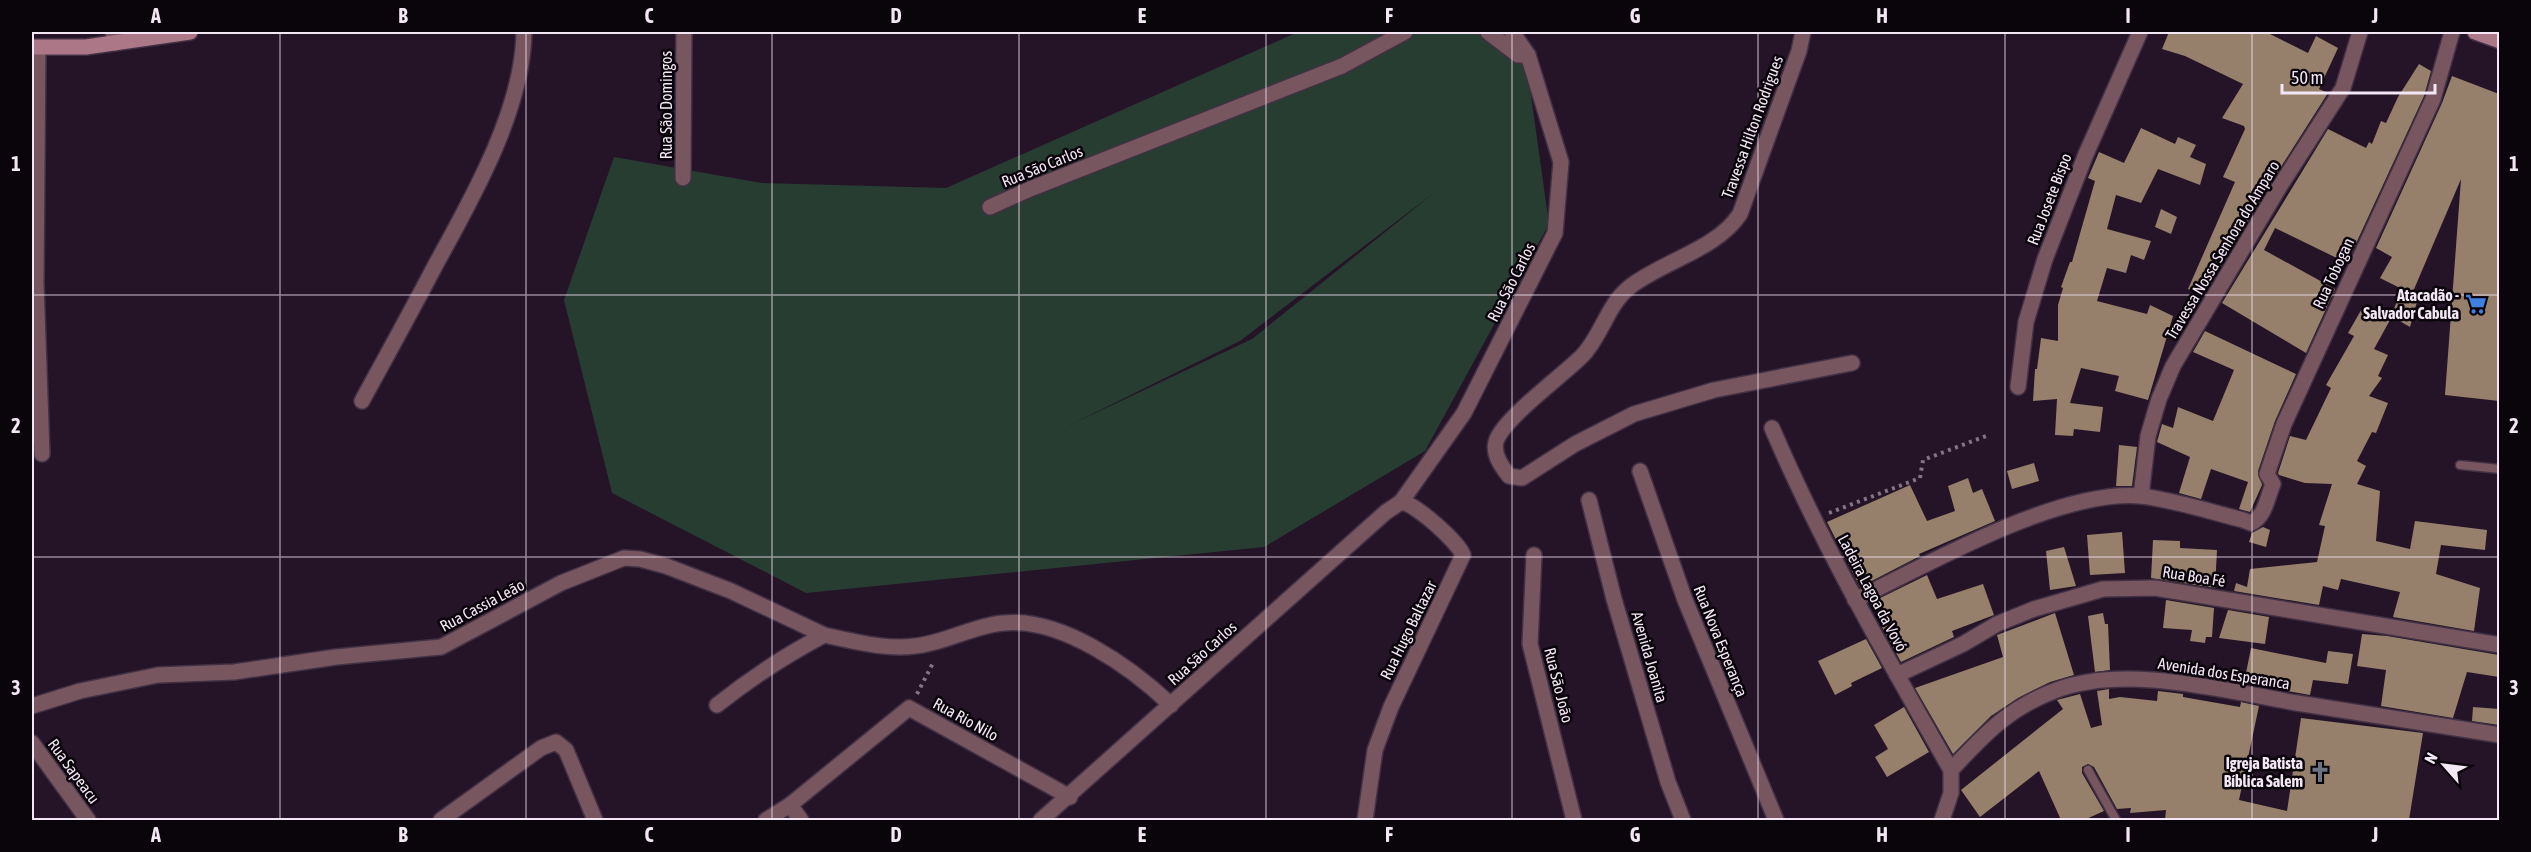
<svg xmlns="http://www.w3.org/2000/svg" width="2531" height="852" font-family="'Asap Condensed',sans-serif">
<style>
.green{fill:#273d32;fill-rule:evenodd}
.building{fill:#96806b}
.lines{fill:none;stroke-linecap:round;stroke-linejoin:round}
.lane-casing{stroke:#423144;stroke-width:11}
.street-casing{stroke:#423144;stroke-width:18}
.secondary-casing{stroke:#423144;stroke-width:18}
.path{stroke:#847485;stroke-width:4;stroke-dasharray:3 4.5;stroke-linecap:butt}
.lane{stroke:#77565f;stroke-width:8}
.street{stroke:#77565f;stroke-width:15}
.secondary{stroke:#ac7786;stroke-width:15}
.grid{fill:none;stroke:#f4e7f5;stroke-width:1.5;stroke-opacity:0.55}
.labels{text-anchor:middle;stroke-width:5;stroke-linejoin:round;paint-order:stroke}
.street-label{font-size:16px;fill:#f4e7f5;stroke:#0a040b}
.poi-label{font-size:16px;font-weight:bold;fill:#f4e7f5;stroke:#0a040b;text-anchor:end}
.neatline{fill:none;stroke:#f4e7f5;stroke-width:2}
.grid-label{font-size:20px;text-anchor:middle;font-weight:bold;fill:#f4e7f5}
</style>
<rect width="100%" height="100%" fill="#251327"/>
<!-- green -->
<path class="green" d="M 1298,32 L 1507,32 L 1526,60 L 1549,224 L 1425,451 L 1264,547 L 806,593 L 612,493 L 564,300 L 614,157 L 762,183 L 946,188 ZM 1435,192 L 1252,339 L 1070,425 L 1240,341 Z"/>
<!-- building -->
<g class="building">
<path d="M 2169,32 L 2266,32 L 2308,53 L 2316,36 L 2338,48 L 2319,89 L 2328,93 L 2272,181 L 2204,294 L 2188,289 L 2235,182 L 2223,177 L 2245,129 L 2244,126 L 2222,118 L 2243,84 L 2185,56 L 2162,49 Z"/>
<path d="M 2419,64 L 2431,71 L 2424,96 L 2347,263 L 2275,228 L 2264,250 L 2335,289 L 2306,353 L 2222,303 L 2328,129 L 2366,148 L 2369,142 L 2372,144 L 2381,121 L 2386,123 L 2398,97 Z"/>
<path d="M 2452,76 L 2499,94 L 2499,401 L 2445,395 L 2461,179 L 2412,294 L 2380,278 L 2392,257 L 2376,248 L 2442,103 Z"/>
<path d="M 2141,128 L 2175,144 L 2178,137 L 2196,145 L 2190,157 L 2206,164 L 2200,185 L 2158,169 L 2141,203 L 2116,195 L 2107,229 L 2151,241 L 2144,260 L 2131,255 L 2126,273 L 2107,268 L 2097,301 L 2147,314 L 2150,305 L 2173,316 L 2148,400 L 2115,391 L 2119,376 L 2081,368 L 2070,403 L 2103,407 L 2100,432 L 2074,429 L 2073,436 L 2055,435 L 2057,399 L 2033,401 L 2035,369 L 2037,369 L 2041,338 L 2058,341 L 2058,305 L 2063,288 L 2061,287 L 2070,262 L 2072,262 L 2083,223 L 2095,181 L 2088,178 L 2099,152 L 2124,163 Z"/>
<path d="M 2161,209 L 2177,217 L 2171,234 L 2155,227 Z"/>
<path d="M 2402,289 L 2418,298 L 2410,327 L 2391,316 Z"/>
<path d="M 2364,305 L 2390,320 L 2374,349 L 2388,355 L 2378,376 L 2382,378 L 2369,396 L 2388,403 L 2376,433 L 2372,432 L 2357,461 L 2366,466 L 2357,484 L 2380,491 L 2376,541 L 2410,549 L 2415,521 L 2487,530 L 2485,550 L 2441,545 L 2436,574 L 2480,588 L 2474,631 L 2393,617 L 2400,592 L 2341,579 L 2338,590 L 2323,586 L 2319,605 L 2234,591 L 2236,583 L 2247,587 L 2250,569 L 2317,562 L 2325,526 L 2319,525 L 2332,484 L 2305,483 L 2279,475 L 2278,473 L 2290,436 L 2306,440 L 2331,388 L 2326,385 L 2354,336 L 2348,333 Z"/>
<path d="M 2205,331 L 2296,374 L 2275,421 L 2258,471 L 2262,485 L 2250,512 L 2239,509 L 2248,482 L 2211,469 L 2201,499 L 2179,493 L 2190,457 L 2157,442 L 2162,424 L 2173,428 L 2178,407 L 2213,421 L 2234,370 L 2193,352 Z"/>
<path d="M 2119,445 L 2137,447 L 2132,486 L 2116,486 Z"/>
<path d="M 2034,463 L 2039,481 L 2012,489 L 2007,471 Z"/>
<path d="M 1968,478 L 1973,493 L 1982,489 L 1995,521 L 1919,554 L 1920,556 L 1860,587 L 1827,522 L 1910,485 L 1927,521 L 1955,511 L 1948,486 Z"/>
<path d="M 2263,527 L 2270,530 L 2266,547 L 2249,542 L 2252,533 Z"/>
<path d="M 2122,532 L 2125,573 L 2090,575 L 2087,535 Z"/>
<path d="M 2153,540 L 2180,541 L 2180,548 L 2217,550 L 2215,588 L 2151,578 Z"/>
<path d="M 2064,547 L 2076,586 L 2050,590 L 2046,551 Z"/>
<path d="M 1927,575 L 1937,599 L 1983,584 L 1994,615 L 1952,631 L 1954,637 L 1901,662 L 1882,627 L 1872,602 Z"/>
<path d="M 2166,600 L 2214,608 L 2212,637 L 2206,637 L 2205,643 L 2190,641 L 2192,630 L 2163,628 Z"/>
<path d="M 2228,610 L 2269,617 L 2265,644 L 2219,638 Z"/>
<path d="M 2055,613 L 2074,675 L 2050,682 L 2018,698 L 1991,716 L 1953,754 L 1915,688 L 2003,657 L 1997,635 Z"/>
<path d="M 2103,613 L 2105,624 L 2108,624 L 2110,670 L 2095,672 L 2088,616 Z"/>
<path d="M 2362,634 L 2387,636 L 2499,655 L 2499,677 L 2467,672 L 2453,718 L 2381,706 L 2386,670 L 2357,666 Z"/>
<path d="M 1866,639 L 1882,668 L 1851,683 L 1852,686 L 1835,695 L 1818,661 Z"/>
<path d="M 2251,648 L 2326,663 L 2328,651 L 2353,654 L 2348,684 L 2313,680 L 2310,695 L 2244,683 Z"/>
<path d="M 2109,689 L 2109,699 L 2120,697 L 2157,701 L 2158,691 L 2183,694 L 2183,697 L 2240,707 L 2241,702 L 2259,706 L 2239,800 L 2287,811 L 2301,718 L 2423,733 L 2409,820 L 2165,820 L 2166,810 L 2130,813 L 2131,808 L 2117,809 L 2094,767 L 2088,764 L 2082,767 L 2082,773 L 2104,811 L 2084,820 L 2061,820 L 2039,771 L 1980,817 L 1961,790 L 2063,709 L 2057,700 L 2080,694 L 2091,728 L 2102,725 L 2097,691 Z"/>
<path d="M 1904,707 L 1929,752 L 1887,777 L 1875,757 L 1888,749 L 1874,725 Z"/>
<path d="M 2473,707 L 2499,709 L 2499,725 L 2472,721 Z"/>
</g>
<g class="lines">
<defs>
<g id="lane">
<path d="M 2460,465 L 2500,469"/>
<path d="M 2088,770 L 2116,820"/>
</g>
<g id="street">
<path d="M 113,32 L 115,43"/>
<path d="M 1488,32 L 1518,55 L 1528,55"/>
<path d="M 1803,32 L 1799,51 L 1740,214 C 1717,249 1664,261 1631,286 C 1607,304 1602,336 1582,356 C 1562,376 1507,416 1497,439 C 1491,452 1501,466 1509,476 L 1522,478 L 1575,444 L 1634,414 L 1714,390 L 1852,363"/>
<path d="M 38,48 L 36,283 L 42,454"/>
<path d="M 683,178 L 684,32"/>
<path d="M 990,207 L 1030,189 L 1342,66 L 1405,32"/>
<path d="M 2018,387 L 2026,322 L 2045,259 L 2086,154 L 2140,32"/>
<path d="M 362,401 C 387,355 412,310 436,264 C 473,197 523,109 524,32"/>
<path d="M 1772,428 C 1823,547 1887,658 1951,770"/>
<path d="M 1640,471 L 1685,600 L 1776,820"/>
<path d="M 2141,496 L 2148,436 L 2159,399 L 2173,366 L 2280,186 L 2343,88 L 2360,32"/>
<path d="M 1589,500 L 1614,599 L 1668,782 L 1683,820"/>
<path d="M 1401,502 L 1464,413 L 1555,233 L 1561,162 L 1528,55 L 1512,32"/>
<path d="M 1534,555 L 1530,644 L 1574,820"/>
<path d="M 1855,600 C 1928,564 2059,489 2140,496 C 2170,499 2212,512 2243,520 L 2251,523 C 2265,517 2267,498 2273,484 L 2267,474 L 2284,424 L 2433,99 L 2452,32"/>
<path d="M 1897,675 L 1963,644 L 1997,624 L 2034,609 L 2103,589 L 2155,588 L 2500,645"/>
<path d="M 717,705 C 751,678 786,655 824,635 C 853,641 885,650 915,646 C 945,643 972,626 1003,623 C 1061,617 1131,667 1171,705"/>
<path d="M 32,706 L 80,691 L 158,675 L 234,672 L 336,657 L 441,647 L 561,583 L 624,558 L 640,559 L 666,566 L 731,591 L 824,635"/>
<path d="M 32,743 L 88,820"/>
<path d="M 790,805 L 801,820"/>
<path d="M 441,820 L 541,748 L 556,742 L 566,750 L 595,820"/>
<path d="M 766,820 L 790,805 L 909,708 L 1070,797"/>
<path d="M 1041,820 L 1386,512 L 1401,502 C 1415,503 1458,542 1463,555 L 1391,707 L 1375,750 L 1365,820"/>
<path d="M 1942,820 L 1951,793 L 1951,770 C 1985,734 2007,709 2054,691 C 2124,663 2225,691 2297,703 C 2365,714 2432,724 2500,735"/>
</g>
<g id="secondary">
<path d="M 2475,32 L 2500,41"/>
<path d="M 32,47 L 86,47 L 190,32"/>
</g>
</defs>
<!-- lane casing -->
<use href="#lane" class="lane-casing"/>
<!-- street casing -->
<use href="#street" class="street-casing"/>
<!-- secondary casing -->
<use href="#secondary" class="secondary-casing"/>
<!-- path -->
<g class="path">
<path d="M 1829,513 L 1920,478 L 1923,460 L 1986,436"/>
<path d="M 917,694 L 934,661"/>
</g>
<!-- lane -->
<use href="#lane" class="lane"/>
<!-- street -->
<use href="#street" class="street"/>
<!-- secondary -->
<use href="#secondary" class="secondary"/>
</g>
<!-- grid -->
<path class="grid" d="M 280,32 L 280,820M 526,32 L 526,820M 772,32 L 772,820M 1019,32 L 1019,820M 1266,32 L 1266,820M 1512,32 L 1512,820M 1758,32 L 1758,820M 2005,32 L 2005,820M 2252,32 L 2252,820M 32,295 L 2500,295M 32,557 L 2500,557"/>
<!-- icons -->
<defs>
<symbol id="supermarket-bare" viewBox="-9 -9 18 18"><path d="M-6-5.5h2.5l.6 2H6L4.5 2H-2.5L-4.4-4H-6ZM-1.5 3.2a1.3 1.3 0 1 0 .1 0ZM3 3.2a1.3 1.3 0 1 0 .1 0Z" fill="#3f7fe0" stroke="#0a040b" stroke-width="2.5" paint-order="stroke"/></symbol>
<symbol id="church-bare" viewBox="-9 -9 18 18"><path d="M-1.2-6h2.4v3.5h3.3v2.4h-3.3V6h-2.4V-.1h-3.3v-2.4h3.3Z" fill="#6b7280" stroke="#0a040b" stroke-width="2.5" paint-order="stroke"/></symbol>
</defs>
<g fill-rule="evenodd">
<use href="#supermarket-bare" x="2461" y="289" width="30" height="30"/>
<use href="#church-bare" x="2305" y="757" width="30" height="30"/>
</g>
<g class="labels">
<!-- street labels -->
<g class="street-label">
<text transform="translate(666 105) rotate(-90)" y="6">Rua São Domingos</text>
<text transform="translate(1752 127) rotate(-70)" y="6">Travessa Hilton Rodrigues</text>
<text transform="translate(1042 166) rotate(-22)" y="6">Rua São Carlos</text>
<text transform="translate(2049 199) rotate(-69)" y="6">Rua Josete Bispo</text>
<text transform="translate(2222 250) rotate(-59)" y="6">Travessa Nossa Senhora do Amparo</text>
<text transform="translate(2333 273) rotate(-65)" y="6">Rua Tobogan</text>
<text transform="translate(1511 282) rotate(-63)" y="6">Rua São Carlos</text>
<text transform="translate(2194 576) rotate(9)" y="6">Rua Boa Fé</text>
<text transform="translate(1873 593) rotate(62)" y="6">Ladeira Lagoa da Vovó</text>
<text transform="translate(482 605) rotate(-28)" y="6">Rua Cassia Leão</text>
<text transform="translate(1408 630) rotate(-64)" y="6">Rua Hugo Baltazar</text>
<text transform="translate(1721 641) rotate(68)" y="6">Rua Nova Esperança</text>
<text transform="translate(1202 653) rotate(-42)" y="6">Rua São Carlos</text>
<text transform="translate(1650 657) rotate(74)" y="6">Avenida Joanita</text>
<text transform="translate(2224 673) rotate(9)" y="6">Avenida dos Esperanca</text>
<text transform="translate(1559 685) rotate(76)" y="6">Rua São João</text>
<text transform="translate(966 719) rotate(29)" y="6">Rua Rio Nilo</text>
<text transform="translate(74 771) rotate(54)" y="6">Rua Sapeacu</text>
</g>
<!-- poi labels -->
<g class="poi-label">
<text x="2459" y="301">Atacadão -<tspan x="2459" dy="18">Salvador Cabula</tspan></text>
<text x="2303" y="769">Igreja Batista<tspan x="2303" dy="18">Bíblica Salem</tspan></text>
</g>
</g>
<!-- border -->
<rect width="2531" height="852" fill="none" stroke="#0a040b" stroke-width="66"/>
<!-- north arrow -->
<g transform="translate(2444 765) rotate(298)" stroke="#0a040b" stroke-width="4.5" paint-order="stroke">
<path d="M0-4.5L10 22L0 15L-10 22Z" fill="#f4e7f5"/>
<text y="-9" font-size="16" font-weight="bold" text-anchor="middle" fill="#f4e7f5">N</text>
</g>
<!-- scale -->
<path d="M2282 84v9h153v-9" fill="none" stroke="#f4e7f5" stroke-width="3"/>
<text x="2291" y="84" font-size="18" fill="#f4e7f5" stroke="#0a040b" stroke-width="4.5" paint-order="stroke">50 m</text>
<rect x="33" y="33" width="2465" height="786" class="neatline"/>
<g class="grid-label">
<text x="156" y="23">A</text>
<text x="403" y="23">B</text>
<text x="649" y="23">C</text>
<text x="896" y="23">D</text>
<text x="1142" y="23">E</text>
<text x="1389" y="23">F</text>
<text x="1635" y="23">G</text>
<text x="1882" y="23">H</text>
<text x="2128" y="23">I</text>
<text x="2375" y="23">J</text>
<text x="16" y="171">1</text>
<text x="2514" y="171">1</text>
<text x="16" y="433">2</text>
<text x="2514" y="433">2</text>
<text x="16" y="695">3</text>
<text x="2514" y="695">3</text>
<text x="156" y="842">A</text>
<text x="403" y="842">B</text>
<text x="649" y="842">C</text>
<text x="896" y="842">D</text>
<text x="1142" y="842">E</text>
<text x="1389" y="842">F</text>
<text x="1635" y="842">G</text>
<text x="1882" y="842">H</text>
<text x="2128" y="842">I</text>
<text x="2375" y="842">J</text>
</g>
</svg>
